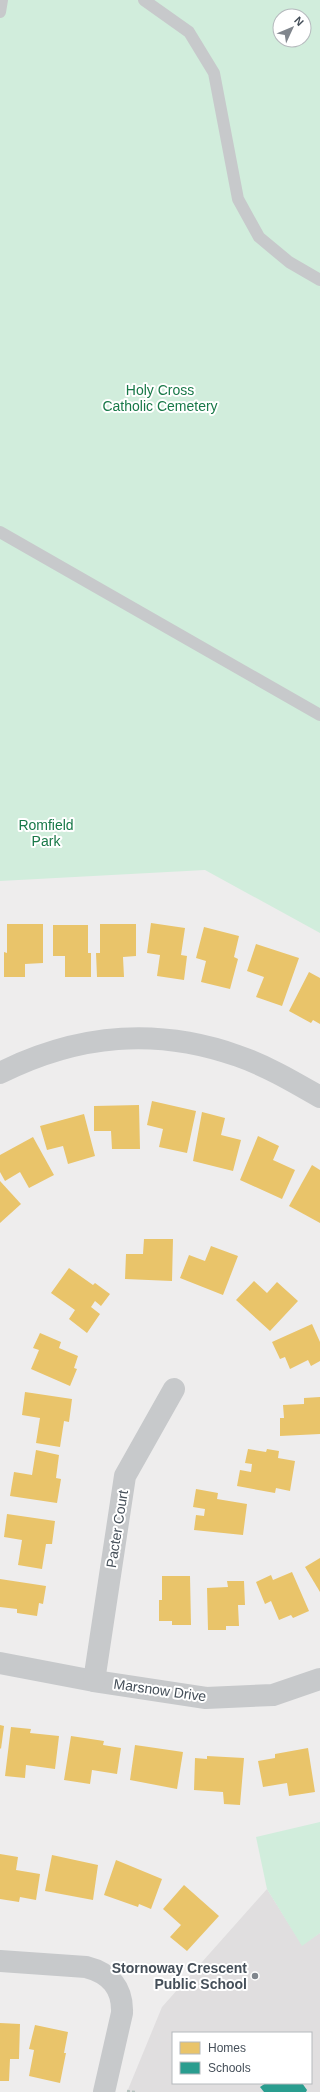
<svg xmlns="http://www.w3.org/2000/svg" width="320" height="2092" font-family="Helvetica,sans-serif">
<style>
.education{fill:#e0dedf;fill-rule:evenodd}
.green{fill:#d1eddc;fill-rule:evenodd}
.homes{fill:#e9c46a}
.schools{fill:#2a9d8f}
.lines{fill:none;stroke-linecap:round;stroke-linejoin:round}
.path{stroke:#b5c1bd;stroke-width:2.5;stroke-dasharray:3 2;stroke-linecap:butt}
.service{stroke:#c7c9cb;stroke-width:12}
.minor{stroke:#c7c9cb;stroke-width:22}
.poi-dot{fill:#80868d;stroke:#fff;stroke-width:1.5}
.labels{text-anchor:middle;stroke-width:4;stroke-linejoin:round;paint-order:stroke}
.park-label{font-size:14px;fill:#187848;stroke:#fff}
.street-label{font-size:14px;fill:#454f59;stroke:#fff}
.poi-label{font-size:14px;font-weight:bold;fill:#454f59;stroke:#fff;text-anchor:end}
</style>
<rect width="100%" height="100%" fill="#eeeded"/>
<!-- education -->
<path class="education" d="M 267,1889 L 302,1945 L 320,1933 L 320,2092 L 127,2092 L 162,2007 ZM 173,2033 L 311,2033 L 311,2083 L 173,2083 Z"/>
<!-- green -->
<g class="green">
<path d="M 0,0 L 320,0 L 320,933 L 205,870 L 0,881 ZM 280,16 L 304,16 L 304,40 L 280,40 Z"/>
<path d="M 320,1822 L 320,1933 L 302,1946 L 267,1889 L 256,1837 Z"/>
</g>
<!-- homes -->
<g class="homes">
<path d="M 151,923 L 185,928 L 181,955 L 187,956 L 184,980 L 157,976 L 160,955 L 147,953 Z"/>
<path d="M 7,924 L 43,924 L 43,963 L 25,964 L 25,977 L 4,977 L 4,952 L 7,953 Z"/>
<path d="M 100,924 L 136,924 L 136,956 L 123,957 L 124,977 L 97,977 L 96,953 L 100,953 Z"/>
<path d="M 53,925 L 88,925 L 88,953 L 91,953 L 91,977 L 65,977 L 65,956 L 53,956 Z"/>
<path d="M 204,927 L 239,936 L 234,957 L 238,959 L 230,989 L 201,982 L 206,961 L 196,958 Z"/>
<path d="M 256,944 L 299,958 L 282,1006 L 256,997 L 264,977 L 247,971 Z"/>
<path d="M 309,972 L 320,978 L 320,1024 L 313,1020 L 311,1023 L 289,1011 Z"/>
<path d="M 152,1101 L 196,1111 L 187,1153 L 159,1147 L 163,1129 L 147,1125 Z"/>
<path d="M 139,1105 L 140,1149 L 112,1149 L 111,1131 L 94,1131 L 94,1106 Z"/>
<path d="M 202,1112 L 225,1118 L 221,1135 L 241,1140 L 233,1171 L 193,1161 Z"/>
<path d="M 84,1114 L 95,1156 L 68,1164 L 63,1146 L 47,1150 L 40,1126 Z"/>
<path d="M 258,1136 L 279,1146 L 273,1160 L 295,1170 L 282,1199 L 240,1180 Z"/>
<path d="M 33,1137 L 54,1175 L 29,1188 L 20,1172 L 5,1181 L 0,1172 L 0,1155 Z"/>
<path d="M 312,1165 L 320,1170 L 320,1223 L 289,1206 Z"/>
<path d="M 0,1181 L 21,1204 L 0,1223 Z"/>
<path d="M 144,1239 L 173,1239 L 172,1281 L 125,1279 L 126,1254 L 143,1254 Z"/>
<path d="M 211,1246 L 238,1256 L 223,1295 L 180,1278 L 189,1255 L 205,1261 Z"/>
<path d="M 69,1268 L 93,1285 L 95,1283 L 110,1294 L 101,1306 L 95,1301 L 91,1307 L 100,1314 L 87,1333 L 69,1319 L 75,1310 L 51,1293 Z"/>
<path d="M 254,1281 L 267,1293 L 277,1282 L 298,1301 L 270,1331 L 236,1300 Z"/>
<path d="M 312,1324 L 320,1342 L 320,1361 L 311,1366 L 308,1360 L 290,1369 L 285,1357 L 280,1359 L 272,1342 Z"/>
<path d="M 40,1333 L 61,1342 L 59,1348 L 78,1356 L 74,1368 L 77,1369 L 70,1386 L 31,1369 L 39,1350 L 33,1348 Z"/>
<path d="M 25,1392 L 72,1399 L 69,1422 L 64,1421 L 60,1447 L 36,1443 L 40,1418 L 22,1415 Z"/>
<path d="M 320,1397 L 320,1434 L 280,1436 L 280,1418 L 284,1418 L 283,1405 L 304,1404 L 304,1398 Z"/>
<path d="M 248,1449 L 266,1452 L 267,1449 L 279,1451 L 278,1458 L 295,1461 L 290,1491 L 276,1488 L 275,1493 L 237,1486 L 240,1470 L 251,1472 L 252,1464 L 245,1463 Z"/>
<path d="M 36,1450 L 59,1455 L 56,1478 L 61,1479 L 57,1503 L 10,1496 L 14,1472 L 32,1475 Z"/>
<path d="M 196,1489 L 218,1493 L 217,1499 L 247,1504 L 243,1535 L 194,1530 L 196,1515 L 204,1516 L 205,1509 L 193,1507 Z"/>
<path d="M 7,1514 L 55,1521 L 52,1544 L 46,1544 L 42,1569 L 18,1565 L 22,1540 L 4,1537 Z"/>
<path d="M 320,1558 L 320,1592 L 305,1567 Z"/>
<path d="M 292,1572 L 309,1611 L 293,1618 L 291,1615 L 279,1620 L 271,1601 L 265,1604 L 256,1582 L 271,1575 L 273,1580 Z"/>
<path d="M 162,1576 L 190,1576 L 191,1625 L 172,1625 L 172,1621 L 159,1621 L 159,1600 L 162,1600 Z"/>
<path d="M 0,1579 L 46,1586 L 43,1604 L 39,1603 L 37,1616 L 17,1613 L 17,1609 L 0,1607 Z"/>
<path d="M 227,1581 L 244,1581 L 245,1605 L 238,1605 L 239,1626 L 226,1626 L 226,1630 L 208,1630 L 207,1588 L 228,1587 Z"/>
<path d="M 0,1725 L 4,1726 L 1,1749 L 0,1748 Z"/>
<path d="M 11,1727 L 31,1729 L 30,1733 L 59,1736 L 55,1769 L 26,1765 L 25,1778 L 5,1776 Z"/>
<path d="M 71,1736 L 104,1741 L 103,1745 L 121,1748 L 117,1774 L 92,1770 L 90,1784 L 64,1780 Z"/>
<path d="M 135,1745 L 183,1752 L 177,1789 L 130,1780 Z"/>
<path d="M 308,1748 L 315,1792 L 289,1796 L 287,1783 L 263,1787 L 258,1761 L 275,1758 L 275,1754 Z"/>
<path d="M 207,1756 L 244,1758 L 240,1805 L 224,1804 L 223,1792 L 194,1790 L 195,1758 L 207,1759 Z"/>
<path d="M 0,1854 L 18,1857 L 16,1870 L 40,1874 L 36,1900 L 20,1897 L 19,1902 L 0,1899 Z"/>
<path d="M 52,1855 L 98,1865 L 93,1900 L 45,1891 Z"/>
<path d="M 116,1860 L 162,1879 L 151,1909 L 139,1904 L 138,1907 L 104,1895 Z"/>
<path d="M 184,1885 L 219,1916 L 187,1951 L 170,1937 L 181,1925 L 163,1909 Z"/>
<path d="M 0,2023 L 20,2024 L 19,2059 L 10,2059 L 9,2081 L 0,2081 Z"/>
<path d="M 35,2025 L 68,2032 L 64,2053 L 66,2053 L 60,2083 L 29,2076 L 34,2050 L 29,2049 Z"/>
</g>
<!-- schools -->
<path class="schools" d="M 266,2083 L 302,2083 L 307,2090 L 306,2092 L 264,2092 L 260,2087 Z"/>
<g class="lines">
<!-- path -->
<path class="path" d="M 127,2091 L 135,2092"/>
<!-- service -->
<g class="service">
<path d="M 144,0 L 189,32 L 214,73 L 238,199 L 259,237 L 289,262 L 320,280"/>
<path d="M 0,12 L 2,0"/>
<path d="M 0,532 L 320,715"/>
</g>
<!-- minor -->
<g class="minor">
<path d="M 0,1073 C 78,1034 156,1027 238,1056 C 267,1066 294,1082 320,1097"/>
<path d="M 0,1663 L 94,1681 L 206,1698 L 273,1695 L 320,1679"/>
<path d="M 94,1681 L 125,1476 L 174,1389"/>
<path d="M 0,1961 L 86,1967 C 110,1973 123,1988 122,2013 L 104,2092"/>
</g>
</g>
<!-- markers -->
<circle class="poi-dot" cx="255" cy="1976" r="4"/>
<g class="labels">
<!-- park labels -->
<g class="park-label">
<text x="160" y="395">Holy Cross<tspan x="160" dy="16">Catholic Cemetery</tspan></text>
<text x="46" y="830">Romfield<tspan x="46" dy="16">Park</tspan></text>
</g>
<!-- street labels -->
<g class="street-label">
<text transform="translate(117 1529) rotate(-81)" y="5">Pacter Court</text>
<text transform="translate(160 1690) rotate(8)" y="5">Marsnow Drive</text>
</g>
<!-- poi labels -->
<g class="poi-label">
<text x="247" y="1973">Stornoway Crescent<tspan x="247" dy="16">Public School</tspan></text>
</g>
</g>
<!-- legend -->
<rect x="172" y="2032" width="140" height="52" fill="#ffffff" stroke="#b5b9bd"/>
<rect x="180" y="2042" width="20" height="12" fill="#e9c46a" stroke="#b5b9bd"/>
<text x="208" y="2052" font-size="12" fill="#454f59">Homes</text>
<rect x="180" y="2062" width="20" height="12" fill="#2a9d8f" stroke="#b5b9bd"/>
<text x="208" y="2072" font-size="12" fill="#454f59">Schools</text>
<!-- north arrow -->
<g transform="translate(292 28) rotate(46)"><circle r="19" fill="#ffffff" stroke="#b5b9bd"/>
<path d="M0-3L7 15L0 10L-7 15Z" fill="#80868d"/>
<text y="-6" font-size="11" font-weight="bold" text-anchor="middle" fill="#454f59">N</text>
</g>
</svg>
